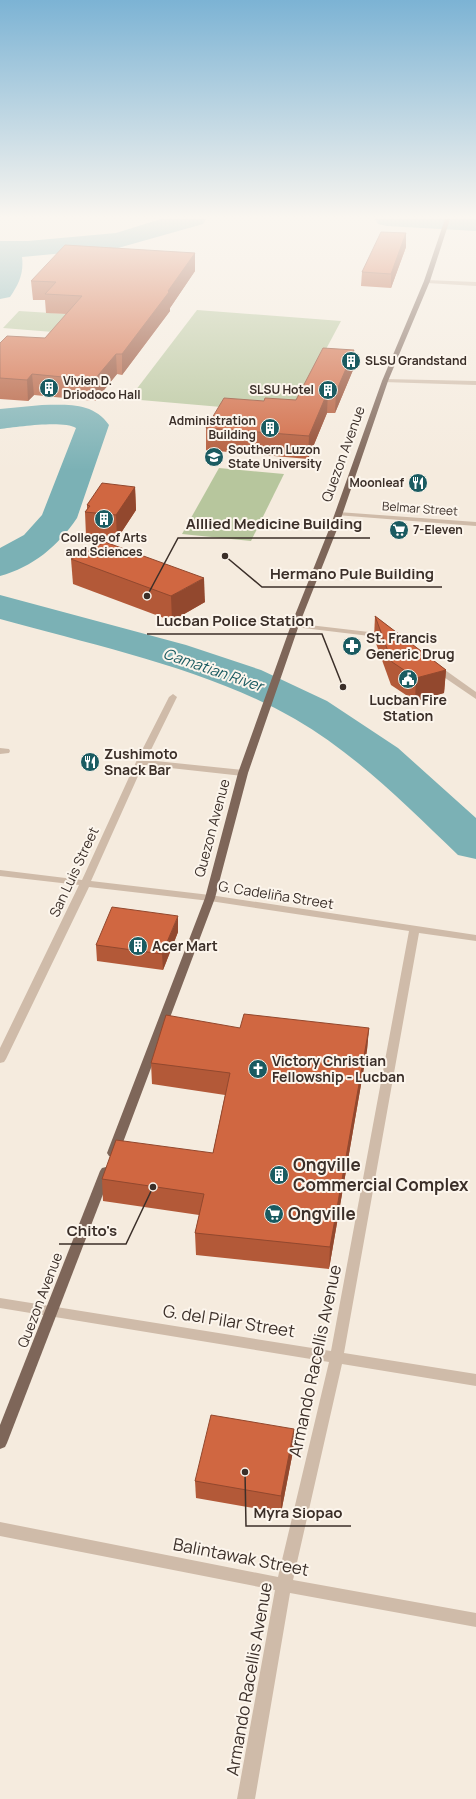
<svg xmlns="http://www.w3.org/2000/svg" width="476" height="1799" font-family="Manrope,sans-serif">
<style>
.green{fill:#b7c69d}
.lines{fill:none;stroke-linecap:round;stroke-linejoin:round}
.river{fill:#7bb1b5;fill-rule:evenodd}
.minor{fill:#cfbba9;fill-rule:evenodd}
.major{fill:#7e6659;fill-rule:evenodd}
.wall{fill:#b35938}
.shaded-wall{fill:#92482e}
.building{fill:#d06741;stroke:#92482e}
.labels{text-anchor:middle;stroke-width:4;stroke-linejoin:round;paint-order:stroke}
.far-poi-label{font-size:12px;font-weight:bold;fill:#3b2f29;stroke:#fcf5ec;text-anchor:start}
.far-street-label{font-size:12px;fill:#3b2f29;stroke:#fcf5ec}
.street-label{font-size:14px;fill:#3b2f29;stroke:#fcf5ec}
.poi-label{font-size:14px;font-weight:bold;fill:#3b2f29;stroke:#fcf5ec;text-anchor:start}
.water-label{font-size:15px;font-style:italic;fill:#1a5b61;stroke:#fcf5ec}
.near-poi-label{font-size:17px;font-weight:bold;fill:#3b2f29;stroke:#fcf5ec;text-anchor:start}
.near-street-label{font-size:17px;fill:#3b2f29;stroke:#fcf5ec}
.leader{fill:none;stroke:#3b2f29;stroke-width:1.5}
.callout-dot{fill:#3b2f29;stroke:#fcf5ec;stroke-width:1.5}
.callout-label{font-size:15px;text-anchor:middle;font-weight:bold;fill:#3b2f29;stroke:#fcf5ec;stroke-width:4;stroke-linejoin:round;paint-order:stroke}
</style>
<rect width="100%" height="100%" fill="#f5ebde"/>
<!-- green -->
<g class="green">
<path d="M 197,310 L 341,321 L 292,413 L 129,399 Z"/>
<path d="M 19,311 L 83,315 L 47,358 L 0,348 L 37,351 L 53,332 L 3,328 Z"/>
<path d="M 219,468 L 284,474 L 251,541 L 182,534 Z"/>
</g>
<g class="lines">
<!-- river -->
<g class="river">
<path d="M 161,219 L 206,219 L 203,224 L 118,248 L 22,257 C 24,273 19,284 10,297 L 0,299 L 0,241 L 28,241 L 116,233 Z"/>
<path d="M 375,219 L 476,219 L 476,231 L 387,226 L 378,224 Z"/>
<path d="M 42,405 C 67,405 93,402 109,425 L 77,518 C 58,546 33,567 0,576 L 0,548 L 24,535 L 42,515 L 76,428 C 63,420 16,427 0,429 L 0,409 Z"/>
<path d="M 0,595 L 186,645 L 261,670 L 327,701 L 398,748 L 476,818 L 476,859 L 458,855 C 407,806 357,755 295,719 C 208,669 97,646 0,619 Z"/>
</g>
<!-- minor -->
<g class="minor">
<path d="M 425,280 L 476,282 L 476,286 L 427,283 Z"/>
<path d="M 385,379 L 476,381 L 476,385 L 383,382 L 382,381 Z"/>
<path d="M 338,512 L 476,522 L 476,526 L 336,515 L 336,513 Z"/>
<path d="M 292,623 L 386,634 L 390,636 L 386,638 L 295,627 L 291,625 Z"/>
<path d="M 432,665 L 438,665 L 476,692 L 476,699 L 432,669 Z"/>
<path d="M 173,694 L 177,697 L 146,760 L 243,770 L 248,773 L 243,776 L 143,765 L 91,881 L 210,895 L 476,935 L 476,941 L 419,933 L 344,1353 L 476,1374 L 476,1386 L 342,1364 L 293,1580 L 476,1613 L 476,1627 L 290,1593 L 255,1799 L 237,1799 L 275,1590 L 0,1536 L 0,1522 L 278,1577 L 329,1362 L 0,1308 L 0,1298 L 331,1351 L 409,931 L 210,901 L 89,887 L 6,1059 L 4,1062 L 0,1063 L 0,1048 L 79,885 L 0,876 L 0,870 L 82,880 L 136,762 L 169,697 Z"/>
<path d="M 0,748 L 9,749 L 10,751 L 9,753 L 0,754 Z"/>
</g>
<!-- major -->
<g class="major">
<path d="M 445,219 L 450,219 L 430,281 L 388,381 L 338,527 L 299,625 L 248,773 L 215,898 L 119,1153 L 117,1156 L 113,1157 L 109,1156 L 107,1153 L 205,898 L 238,773 L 291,625 L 330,527 L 382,381 L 424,281 Z"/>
<path d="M 106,1167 L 110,1168 L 112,1171 L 7,1443 L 5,1447 L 0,1449 L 0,1425 L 100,1171 L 102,1168 Z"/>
</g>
</g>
<!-- wall -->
<g class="wall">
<path d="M 406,233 L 406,247 L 391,288 L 361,286 L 362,272 Z"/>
<path d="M 195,253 L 195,271 L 170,308 L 170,311 L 122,375 L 117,374 L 95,401 L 34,395 L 28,401 L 0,399 L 0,343 L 45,338 L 66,314 L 46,313 L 45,300 L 33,300 L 31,281 Z"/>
<path d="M 354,350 L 353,370 L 335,413 L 327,413 L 308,459 L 206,450 L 206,428 L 264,401 L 296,400 Z"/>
<path d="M 135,487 L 136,510 L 117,539 L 86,536 L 85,512 L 87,509 L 87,505 Z"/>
<path d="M 71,559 L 205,602 L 172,621 L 73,584 Z"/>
<path d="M 375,616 L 446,670 L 444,693 L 415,701 L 391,685 L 374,638 Z"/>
<path d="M 178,932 L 163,970 L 97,961 L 96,945 Z"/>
<path d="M 240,1028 L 369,1028 L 367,1050 L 329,1269 L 196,1255 L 195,1233 L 199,1215 L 103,1201 L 102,1179 L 213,1153 L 225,1095 L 152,1084 L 151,1063 Z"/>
<path d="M 294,1446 L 281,1513 L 196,1498 L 195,1481 Z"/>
</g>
<!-- shaded-wall -->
<g class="shaded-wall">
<path d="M 406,233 L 406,247 L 391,288 L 391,274 Z"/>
<path d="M 195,253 L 195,271 L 170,308 L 170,311 L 122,375 L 122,354 L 168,291 Z"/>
<path d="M 354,350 L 353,370 L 335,413 L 336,392 Z"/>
<path d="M 116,354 L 117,374 L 95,401 L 94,380 Z"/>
<path d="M 32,374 L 34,395 L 28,401 L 27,380 Z"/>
<path d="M 328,391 L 327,413 L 308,459 L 309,436 Z"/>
<path d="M 135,487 L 136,510 L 117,539 L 116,515 Z"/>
<path d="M 204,578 L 205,602 L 172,621 L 171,596 Z"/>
<path d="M 446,670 L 444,693 L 415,701 L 416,678 Z"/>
<path d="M 178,916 L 178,932 L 163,970 L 162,954 Z"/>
<path d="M 369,1028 L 367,1050 L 329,1269 L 330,1247 Z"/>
<path d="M 294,1429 L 294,1446 L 281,1513 L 281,1496 Z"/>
</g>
<!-- building -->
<g class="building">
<path d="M 381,232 L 406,233 L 391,274 L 362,272 Z"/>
<path d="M 65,245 L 195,253 L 168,291 L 169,292 L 122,354 L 116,354 L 94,380 L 32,374 L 27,380 L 0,378 L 0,343 L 7,336 L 45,338 L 82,296 L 45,294 L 56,282 L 31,281 Z"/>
<path d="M 323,348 L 354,350 L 336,392 L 328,391 L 309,436 L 206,428 L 224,398 L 264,401 L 265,398 L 296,400 Z"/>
<path d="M 102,483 L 135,487 L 116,515 L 85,512 L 90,506 L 87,505 Z"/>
<path d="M 105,542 L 204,578 L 171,596 L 71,559 Z"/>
<path d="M 375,616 L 446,670 L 416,678 L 392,662 Z"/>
<path d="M 112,907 L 178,916 L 162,954 L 96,945 Z"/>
<path d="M 244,1014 L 369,1028 L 330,1247 L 195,1233 L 204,1194 L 102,1179 L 116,1140 L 213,1153 L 230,1073 L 151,1063 L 166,1015 L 240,1028 Z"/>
<path d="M 211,1415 L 294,1429 L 281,1496 L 195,1481 Z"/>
</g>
<!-- sky -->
<linearGradient id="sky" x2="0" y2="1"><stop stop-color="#7cb3d4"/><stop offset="0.46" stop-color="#faf6f0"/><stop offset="1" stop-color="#faf6f0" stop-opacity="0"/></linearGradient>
<rect width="476" height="471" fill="url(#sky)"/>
<!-- icons -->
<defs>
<symbol id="building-disc" viewBox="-11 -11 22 22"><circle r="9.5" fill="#1a5b61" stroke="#fcf5ec"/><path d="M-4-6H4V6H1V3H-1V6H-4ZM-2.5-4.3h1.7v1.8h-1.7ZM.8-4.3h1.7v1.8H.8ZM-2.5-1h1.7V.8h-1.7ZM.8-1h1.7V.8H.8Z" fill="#fff"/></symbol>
<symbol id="university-disc" viewBox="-11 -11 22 22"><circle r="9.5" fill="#1a5b61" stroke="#fcf5ec"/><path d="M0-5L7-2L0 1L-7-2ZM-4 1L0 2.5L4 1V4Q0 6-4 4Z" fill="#fff"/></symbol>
<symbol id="restaurant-disc" viewBox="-11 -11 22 22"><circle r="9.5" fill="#1a5b61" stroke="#fcf5ec"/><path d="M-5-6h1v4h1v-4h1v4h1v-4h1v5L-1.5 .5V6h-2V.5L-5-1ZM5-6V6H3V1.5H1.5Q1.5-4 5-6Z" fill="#fff"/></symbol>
<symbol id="supermarket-disc" viewBox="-11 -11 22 22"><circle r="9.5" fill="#1a5b61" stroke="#fcf5ec"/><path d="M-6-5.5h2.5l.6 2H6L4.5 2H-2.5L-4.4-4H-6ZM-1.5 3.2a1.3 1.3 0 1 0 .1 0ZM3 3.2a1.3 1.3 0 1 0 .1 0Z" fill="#fff"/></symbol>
<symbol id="pharmacy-disc" viewBox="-11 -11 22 22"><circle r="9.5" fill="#1a5b61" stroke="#fcf5ec"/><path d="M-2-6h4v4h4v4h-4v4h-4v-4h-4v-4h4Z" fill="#fff"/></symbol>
<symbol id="civic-disc" viewBox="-11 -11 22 22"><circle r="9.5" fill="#1a5b61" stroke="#fcf5ec"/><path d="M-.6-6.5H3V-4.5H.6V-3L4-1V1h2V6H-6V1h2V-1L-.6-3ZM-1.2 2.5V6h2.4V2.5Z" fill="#fff"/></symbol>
<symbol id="church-disc" viewBox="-11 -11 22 22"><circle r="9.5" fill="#1a5b61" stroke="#fcf5ec"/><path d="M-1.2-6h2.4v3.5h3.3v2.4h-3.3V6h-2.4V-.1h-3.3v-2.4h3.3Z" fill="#fff"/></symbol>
</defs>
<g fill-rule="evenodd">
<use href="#building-disc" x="340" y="350" width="22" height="22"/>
<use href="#building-disc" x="38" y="377" width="22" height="22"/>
<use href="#building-disc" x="317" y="379" width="22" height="22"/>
<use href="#building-disc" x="259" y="417" width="22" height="22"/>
<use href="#university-disc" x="203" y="446" width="22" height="22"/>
<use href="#restaurant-disc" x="407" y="472" width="22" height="22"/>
<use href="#building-disc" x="93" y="508" width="22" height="22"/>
<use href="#supermarket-disc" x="388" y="519" width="22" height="22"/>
<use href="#pharmacy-disc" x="341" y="635" width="22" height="22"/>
<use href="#civic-disc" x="397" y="668" width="22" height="22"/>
<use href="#restaurant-disc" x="79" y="751" width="22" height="22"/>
<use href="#building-disc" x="127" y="935" width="22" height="22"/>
<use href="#church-disc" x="247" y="1058" width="22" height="22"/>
<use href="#building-disc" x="268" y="1164" width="22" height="22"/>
<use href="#supermarket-disc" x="263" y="1203" width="22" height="22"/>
</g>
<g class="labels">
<!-- far-poi labels -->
<g class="far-poi-label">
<text x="365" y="365">SLSU Grandstand</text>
<text x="63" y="385">Vivien D.<tspan x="63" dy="14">Driodoco Hall</tspan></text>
<text x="314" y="394" text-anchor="end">SLSU Hotel</text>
<text x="256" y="425" text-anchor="end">Administration<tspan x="256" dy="14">Building</tspan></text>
<text x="228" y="454">Southern Luzon<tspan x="228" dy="14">State University</tspan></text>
<text x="404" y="487" text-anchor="end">Moonleaf</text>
<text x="413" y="534">7-Eleven</text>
<text x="104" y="542" text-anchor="middle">College of Arts<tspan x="104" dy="14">and Sciences</tspan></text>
</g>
<!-- far-street labels -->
<g class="far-street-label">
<text transform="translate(420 509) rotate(4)" y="4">Belmar Street</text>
</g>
<!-- street labels -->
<g class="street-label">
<text transform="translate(343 454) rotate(-70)" y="5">Quezon Avenue</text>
<text transform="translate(212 828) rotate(-75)" y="5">Quezon Avenue</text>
<text transform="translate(74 872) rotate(-65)" y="5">San Luis Street</text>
<text transform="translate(276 895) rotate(9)" y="5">G. Cadeliña Street</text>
<text transform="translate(40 1300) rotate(-69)" y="5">Quezon Avenue</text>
</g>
<!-- poi labels -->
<g class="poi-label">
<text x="366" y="643">St. Francis<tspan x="366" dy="16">Generic Drug</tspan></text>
<text x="408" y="705" text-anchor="middle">Lucban Fire<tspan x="408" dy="16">Station</tspan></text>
<text x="104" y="759">Zushimoto<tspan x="104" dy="16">Snack Bar</tspan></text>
<text x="152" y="951">Acer Mart</text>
<text x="272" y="1066">Victory Christian<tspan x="272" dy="16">Fellowship - Lucban</tspan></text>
</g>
<!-- water labels -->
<g class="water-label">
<text transform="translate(213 670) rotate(19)" y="5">Camatian River</text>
</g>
<!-- near-poi labels -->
<g class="near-poi-label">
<text x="293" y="1171">Ongville<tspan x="293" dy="20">Commercial Complex</tspan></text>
<text x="288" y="1220">Ongville</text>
</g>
<!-- near-street labels -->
<g class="near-street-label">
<text transform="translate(229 1321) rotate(9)" y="6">G. del Pilar Street</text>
<text transform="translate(315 1361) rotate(-78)" y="6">Armando Racellis Avenue</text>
<text transform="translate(241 1557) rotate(11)" y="6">Balintawak Street</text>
<text transform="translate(249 1679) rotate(-80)" y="6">Armando Racellis Avenue</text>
</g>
</g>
<!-- callouts -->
<path class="leader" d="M147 596L178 538H370M225 556L262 587H442M343 687L322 634H147M153 1187L126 1244H59M245 1472L246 1526H351"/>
<g class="callout-dot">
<circle cx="147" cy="596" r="4"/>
<circle cx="225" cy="556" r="4"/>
<circle cx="343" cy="687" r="4"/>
<circle cx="153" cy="1187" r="4"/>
<circle cx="245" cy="1472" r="4"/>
</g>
<g class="callout-label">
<text x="274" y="529">Alllied Medicine Building</text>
<text x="352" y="579">Hermano Pule Building</text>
<text x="235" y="626">Lucban Police Station</text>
<text x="92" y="1236">Chito's</text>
<text x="298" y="1518">Myra Siopao</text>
</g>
</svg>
